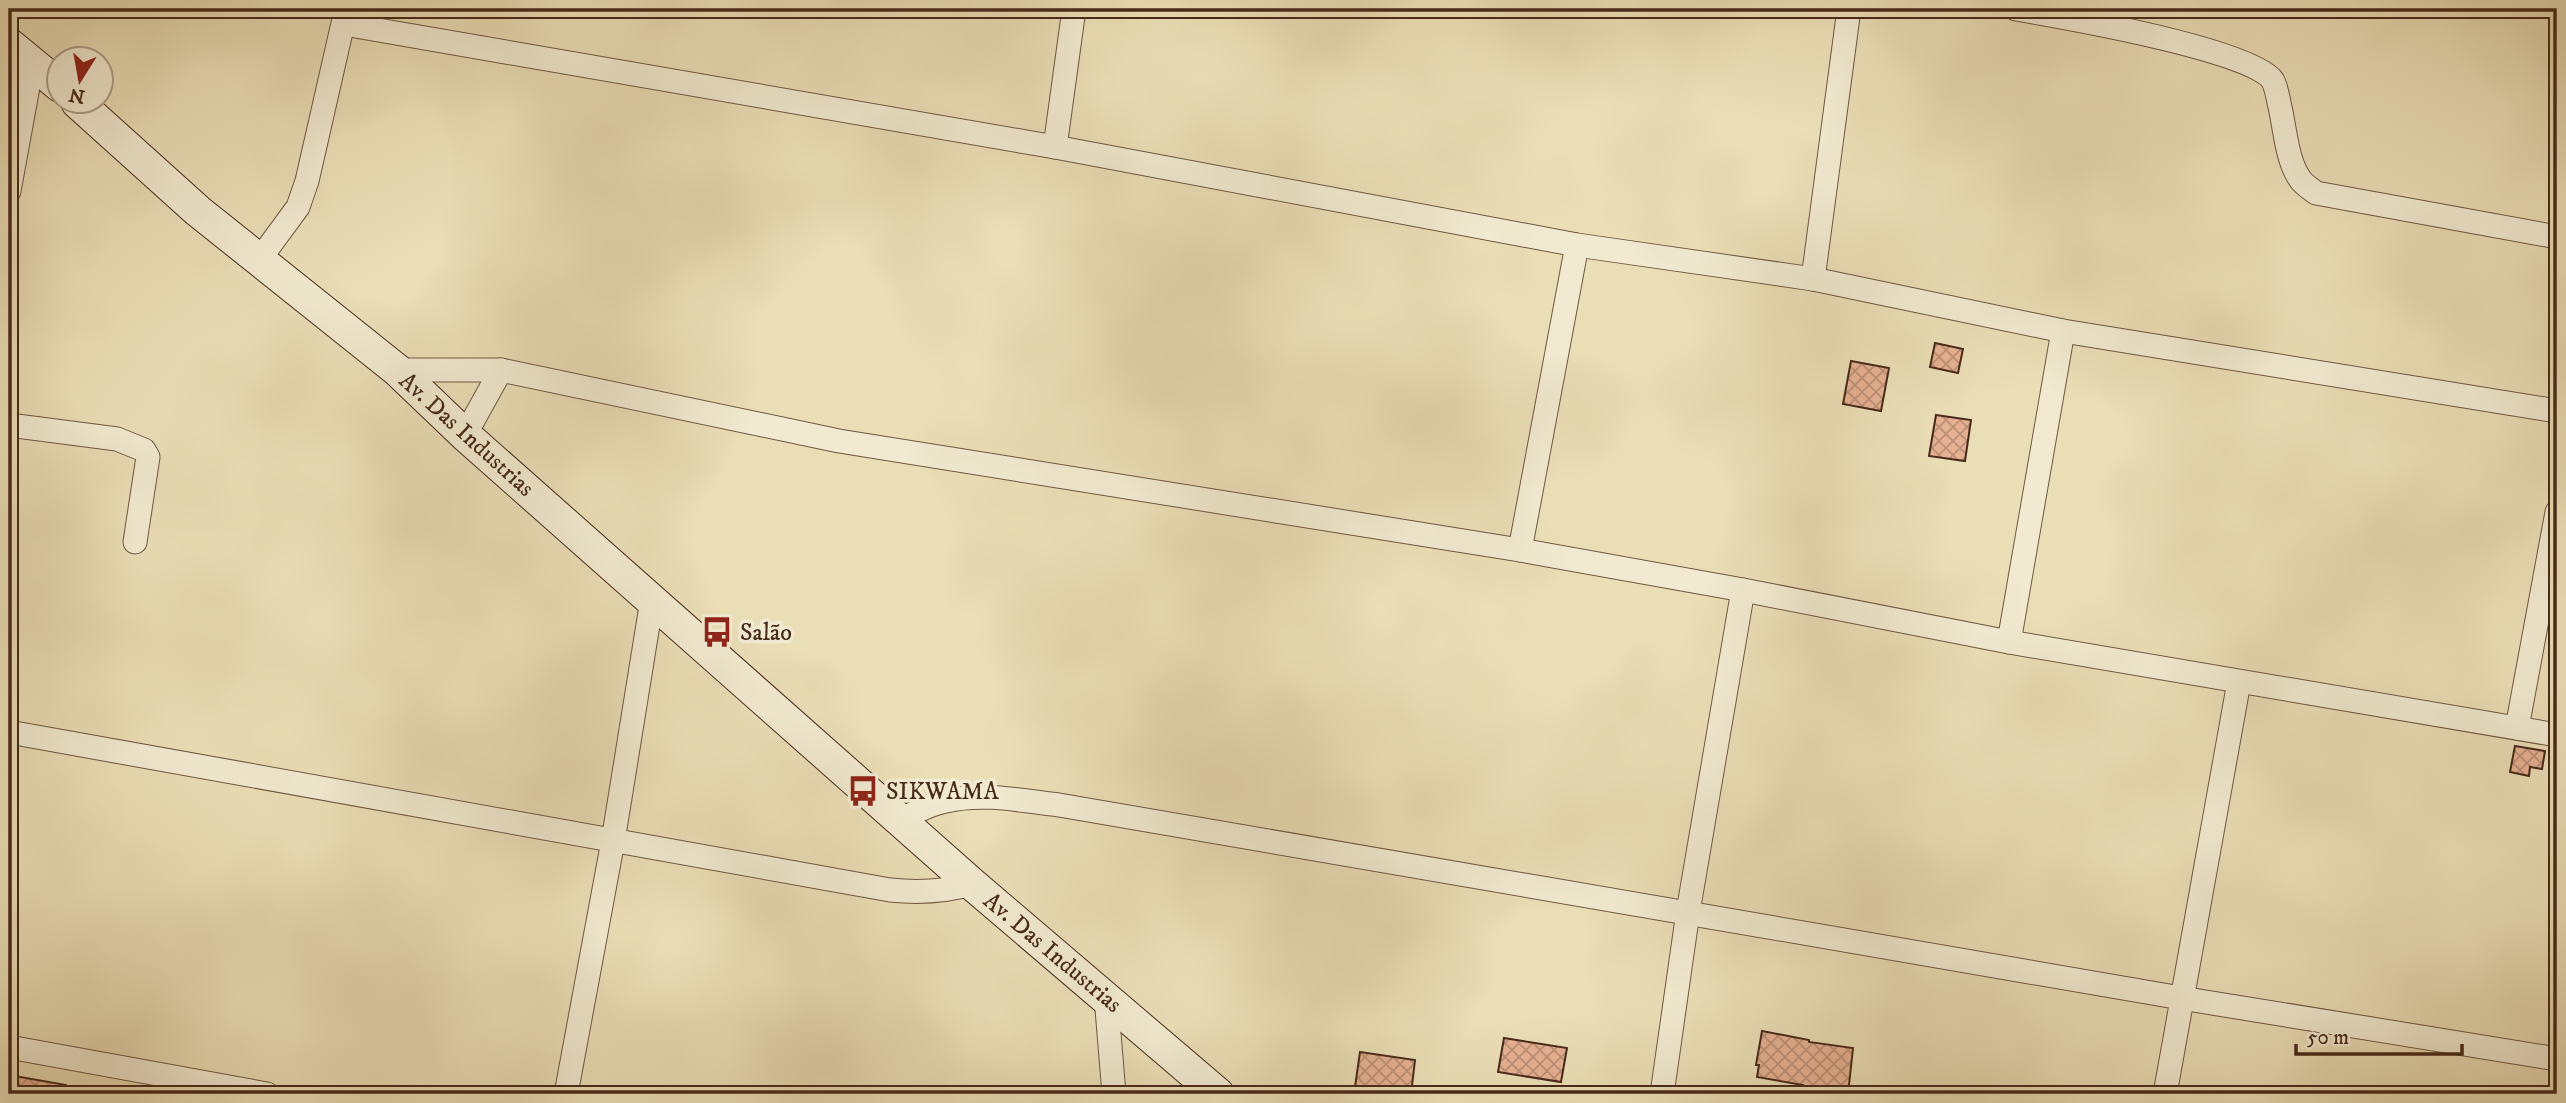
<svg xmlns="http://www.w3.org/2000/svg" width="2566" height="1103" font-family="'IM FELL DW Pica',serif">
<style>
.building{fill:url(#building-cross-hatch);stroke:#482a1a;stroke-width:2}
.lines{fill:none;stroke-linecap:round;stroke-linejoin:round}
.street-casing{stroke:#705741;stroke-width:25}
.secondary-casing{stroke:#482a1a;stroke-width:34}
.street{stroke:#f1ead0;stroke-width:23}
.secondary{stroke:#f1ead0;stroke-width:32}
.labels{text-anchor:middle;stroke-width:7;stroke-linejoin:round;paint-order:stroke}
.street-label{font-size:24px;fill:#482a1a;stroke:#f1ead0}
.poi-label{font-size:24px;fill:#482a1a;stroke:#f1ead0;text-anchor:start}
</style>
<defs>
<pattern id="building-cross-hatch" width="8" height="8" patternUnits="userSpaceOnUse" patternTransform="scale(1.75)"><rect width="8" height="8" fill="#e6b192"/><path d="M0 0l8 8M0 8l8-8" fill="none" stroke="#bc9076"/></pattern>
</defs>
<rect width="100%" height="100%" fill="#eadeb6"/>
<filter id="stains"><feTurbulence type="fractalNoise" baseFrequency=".00286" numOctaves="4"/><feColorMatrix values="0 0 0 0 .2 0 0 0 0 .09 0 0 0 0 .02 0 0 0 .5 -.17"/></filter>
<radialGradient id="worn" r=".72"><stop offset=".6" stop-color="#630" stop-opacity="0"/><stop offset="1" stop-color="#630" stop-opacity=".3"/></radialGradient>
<!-- building -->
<g class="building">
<path d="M 1935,343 L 1963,349 L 1958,373 L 1930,367 Z"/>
<path d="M 1851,361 L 1889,368 L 1881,411 L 1843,404 Z"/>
<path d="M 1936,415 L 1971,420 L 1965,461 L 1929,456 Z"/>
<path d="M 2515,746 L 2545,751 L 2542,769 L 2530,767 L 2529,776 L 2510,772 Z"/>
<path d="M 1762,1031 L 1809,1040 L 1809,1042 L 1853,1048 L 1848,1094 L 1801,1094 L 1803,1085 L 1757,1077 L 1759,1065 L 1756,1065 Z"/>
<path d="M 1504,1038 L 1567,1048 L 1561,1082 L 1498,1072 Z"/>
<path d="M 1360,1052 L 1415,1060 L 1411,1094 L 1354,1094 Z"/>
<path d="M 9,1075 L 66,1085 L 65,1094 L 9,1094 Z"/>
</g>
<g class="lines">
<defs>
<g id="street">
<path d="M 2016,9 C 2057,16 2256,50 2273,81 C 2277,89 2278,99 2280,107 C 2285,129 2287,161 2300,179 C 2304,185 2311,189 2316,193 L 2557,237"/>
<path d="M 344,24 L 1055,147 L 1577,245 L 1813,279 L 2063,331 L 2557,411"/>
<path d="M 1055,147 L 1074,9"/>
<path d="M 9,191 L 32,65"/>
<path d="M 259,260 L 298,207 L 307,181 L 346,10"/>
<path d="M 1813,279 L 1849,9"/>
<path d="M 397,370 L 501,370 L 839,441 L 1520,550 L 1743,590 L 2009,642 L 2557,735"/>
<path d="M 9,425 L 117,439 L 144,450 L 148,457 L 135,542"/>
<path d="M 465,435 L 501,370"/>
<path d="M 1520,550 L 1577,245"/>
<path d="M 2009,642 L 2063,331"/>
<path d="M 2517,728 L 2557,512"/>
<path d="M 9,732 L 890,890 C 919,893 944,892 972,884"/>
<path d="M 901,820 C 915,812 930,804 946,801 C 982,792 1023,801 1059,805 L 2181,998 L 2557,1059"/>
<path d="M 1106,997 L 1114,1094"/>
<path d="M 9,1047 L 267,1094"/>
<path d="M 566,1094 L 613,841 L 652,600"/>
<path d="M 1662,1094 L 1688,912 L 1743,590"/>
<path d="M 2165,1094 L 2239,682"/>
</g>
<g id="secondary">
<path d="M 9,44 L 60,86"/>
<path d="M 77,102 L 198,211 L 397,370 L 465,435 L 972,884 L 1218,1094"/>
</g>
</defs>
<!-- street casing -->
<use href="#street" class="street-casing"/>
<!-- secondary casing -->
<use href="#secondary" class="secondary-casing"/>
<!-- street -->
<use href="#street" class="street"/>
<!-- secondary -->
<use href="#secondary" class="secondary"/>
</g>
<!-- icons -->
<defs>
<symbol id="bus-bare" viewBox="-9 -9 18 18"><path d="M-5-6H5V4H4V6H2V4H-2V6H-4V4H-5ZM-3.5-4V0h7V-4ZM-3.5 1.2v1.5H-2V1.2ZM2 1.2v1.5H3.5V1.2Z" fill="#8f2418" stroke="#f1ead0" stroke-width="2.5" paint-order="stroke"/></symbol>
</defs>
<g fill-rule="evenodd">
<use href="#bus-bare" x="695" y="610" width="44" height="44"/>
<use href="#bus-bare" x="841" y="769" width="44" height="44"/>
</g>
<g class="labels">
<!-- street labels -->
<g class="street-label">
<text transform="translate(467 434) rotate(42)" y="8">Av. Das Industrias</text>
<text transform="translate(1053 952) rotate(40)" y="8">Av. Das Industrias</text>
</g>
<!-- poi labels -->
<g class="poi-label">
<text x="740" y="640">Salão</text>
<text x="886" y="799">SIKWAMA</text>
</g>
</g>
<!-- margin -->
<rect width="2566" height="1103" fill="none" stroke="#eadeb6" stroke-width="35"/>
<rect x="10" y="10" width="2545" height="1082" fill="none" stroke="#482a1a" stroke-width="3.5"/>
<rect x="18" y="18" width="2531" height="1068" fill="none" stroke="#482a1a" stroke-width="2"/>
<!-- north arrow -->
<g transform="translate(80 80) rotate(191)"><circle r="33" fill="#f1ead0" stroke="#ad9d87" stroke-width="2"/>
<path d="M0-5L12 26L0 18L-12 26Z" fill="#8f2418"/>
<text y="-10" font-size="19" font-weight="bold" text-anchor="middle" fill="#482a1a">N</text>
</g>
<!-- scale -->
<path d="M2296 1044v10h166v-10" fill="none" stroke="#482a1a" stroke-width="3.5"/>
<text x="2307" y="1044" font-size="21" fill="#482a1a" stroke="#f1ead0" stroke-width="5" paint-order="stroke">50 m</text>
<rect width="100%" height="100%" filter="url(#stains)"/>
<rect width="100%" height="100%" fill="url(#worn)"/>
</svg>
